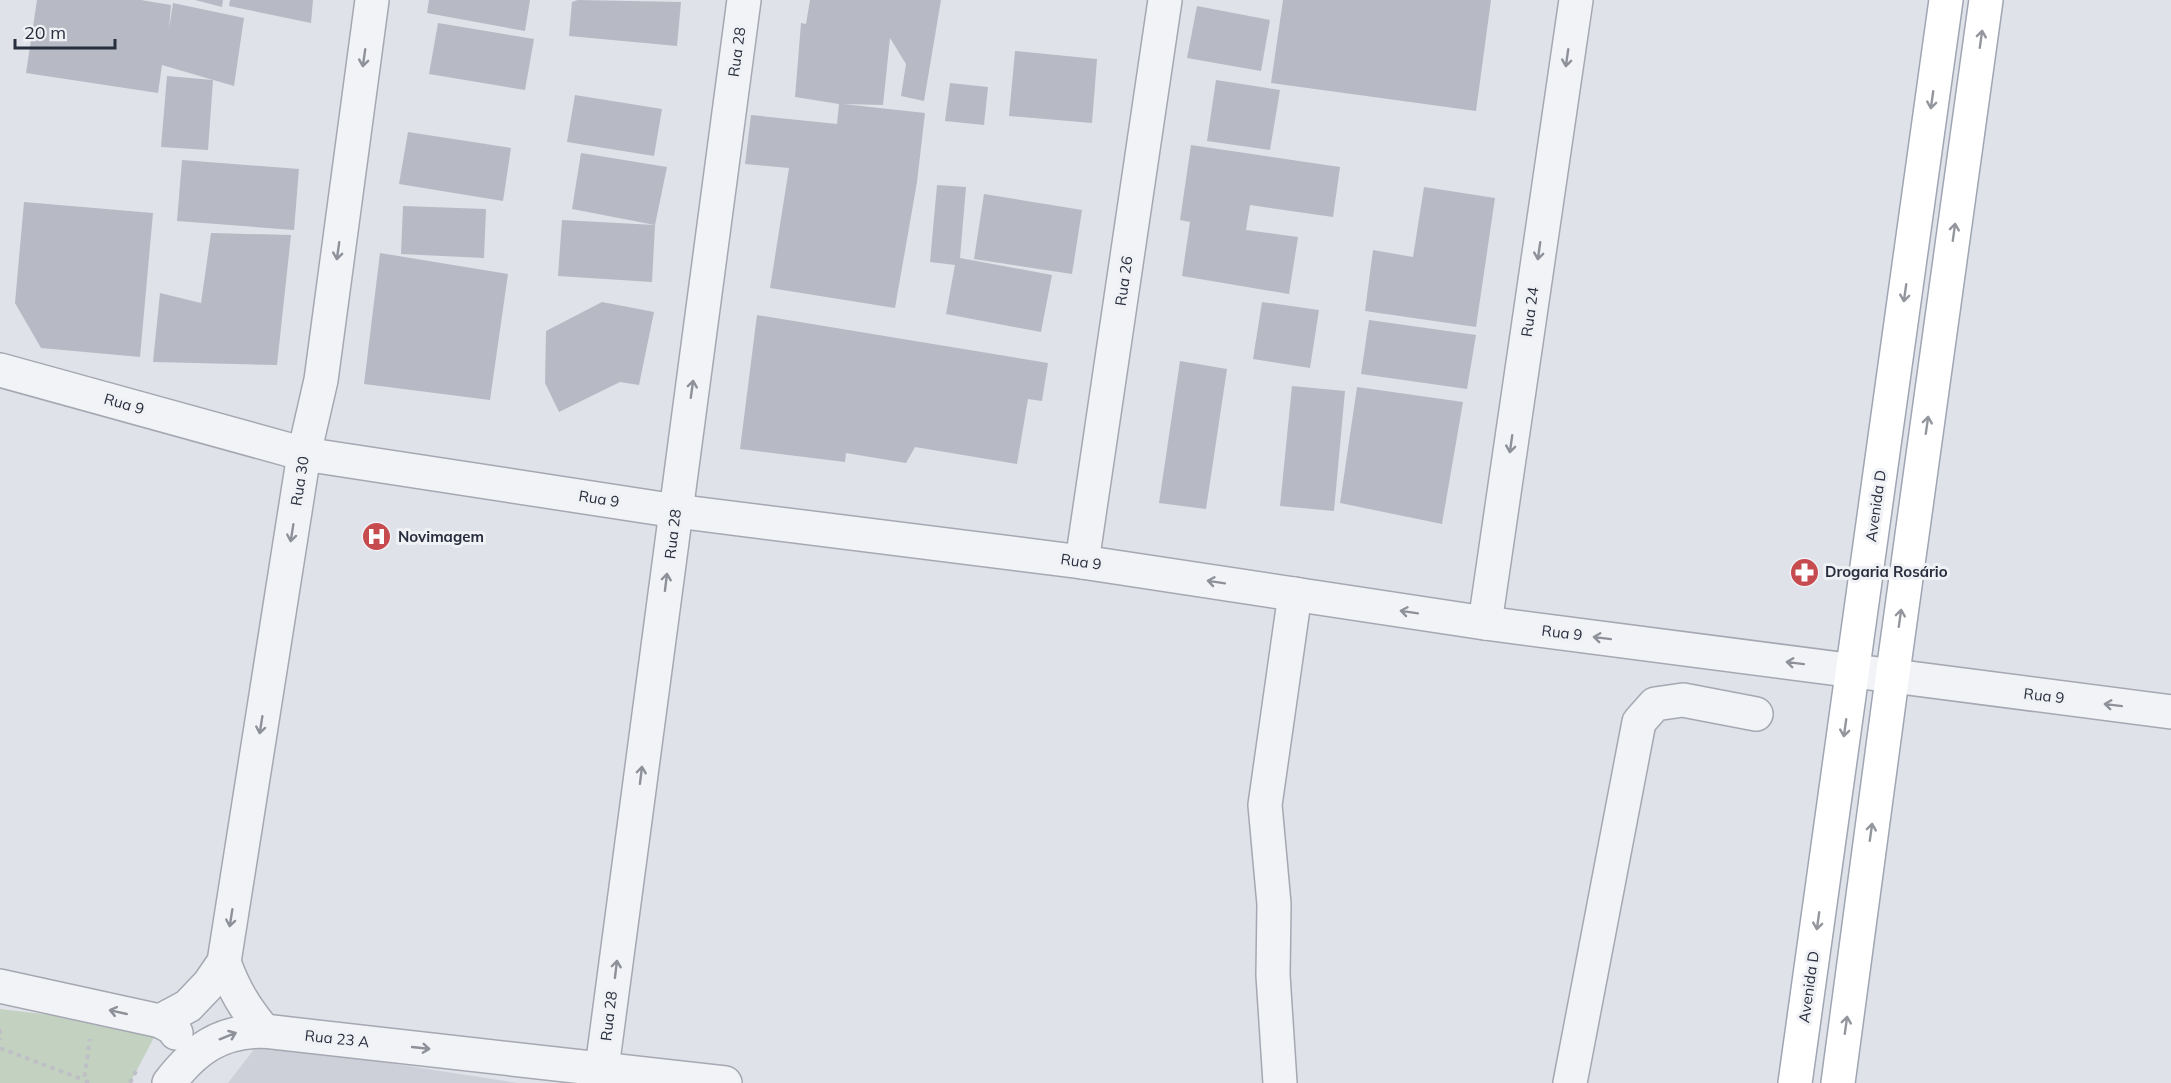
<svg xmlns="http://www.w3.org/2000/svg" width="2171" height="1083" font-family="Mulish,sans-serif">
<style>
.built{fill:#ced0d9}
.green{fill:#c3d1c1}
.building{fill:#b7bac4}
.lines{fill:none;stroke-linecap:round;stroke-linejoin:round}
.minor-casing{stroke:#a5a8b2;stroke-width:36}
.major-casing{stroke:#9fa5b3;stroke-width:36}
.path{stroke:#bec0c6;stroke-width:4;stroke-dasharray:4.5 4.5;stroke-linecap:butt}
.minor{stroke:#f2f3f6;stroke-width:33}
.major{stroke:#fff;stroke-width:33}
.oneway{stroke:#94969e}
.oneway2{stroke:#8e909a}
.labels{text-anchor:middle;stroke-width:6;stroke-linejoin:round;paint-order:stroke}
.street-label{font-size:15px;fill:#292e3e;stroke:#eff1f5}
.poi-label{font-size:15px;font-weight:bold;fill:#292e3e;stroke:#eff1f5;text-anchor:start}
</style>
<rect width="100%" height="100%" fill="#dfe2e8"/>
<!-- built -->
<path class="built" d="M 259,1043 L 518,1083 L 228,1083 Z"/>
<!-- green -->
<path class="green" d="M 0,1009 L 159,1028 L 130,1083 L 0,1083 Z"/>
<!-- building -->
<g class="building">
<path d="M 37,0 L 141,0 L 171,5 L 169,29 L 173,3 L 244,18 L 234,86 L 162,65 L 158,93 L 26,73 Z"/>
<path d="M 195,0 L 223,0 L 222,7 Z"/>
<path d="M 230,0 L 313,0 L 311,23 L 229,6 Z"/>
<path d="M 429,0 L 530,0 L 525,31 L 427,13 Z"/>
<path d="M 578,0 L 681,2 L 677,46 L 569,36 L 572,2 Z"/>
<path d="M 810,0 L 941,0 L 924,101 L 901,96 L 906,64 L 890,38 L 883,105 L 843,104 L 925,113 L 917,182 L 895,308 L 770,288 L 789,168 L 745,164 L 751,115 L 837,124 L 839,104 L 795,97 L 801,23 L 806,24 Z"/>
<path d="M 1283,0 L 1491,0 L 1476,111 L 1271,83 Z"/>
<path d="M 1197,6 L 1270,20 L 1261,71 L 1187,58 Z"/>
<path d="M 438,23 L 534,39 L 525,90 L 429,74 Z"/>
<path d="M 1015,51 L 1097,59 L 1092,123 L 1009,116 Z"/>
<path d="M 167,76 L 213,80 L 208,150 L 161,147 Z"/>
<path d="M 1216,80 L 1280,90 L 1270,150 L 1207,141 Z"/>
<path d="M 950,83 L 988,87 L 984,125 L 945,121 Z"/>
<path d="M 575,95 L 662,109 L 654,156 L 567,142 Z"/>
<path d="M 408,132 L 511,148 L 503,201 L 399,184 Z"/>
<path d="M 1191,145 L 1340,167 L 1333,217 L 1250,205 L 1246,230 L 1298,237 L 1289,294 L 1182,276 L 1190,222 L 1180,220 Z"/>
<path d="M 581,153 L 667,167 L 655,225 L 652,282 L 558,276 L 562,220 L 655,225 L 572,209 Z"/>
<path d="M 182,160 L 299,169 L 294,230 L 177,221 Z"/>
<path d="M 937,185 L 966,187 L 960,258 L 1052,275 L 1041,332 L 946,314 L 955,265 L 930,262 Z"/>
<path d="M 1424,187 L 1495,198 L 1476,327 L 1365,311 L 1373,250 L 1413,257 Z"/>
<path d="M 984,194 L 1082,210 L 1072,274 L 974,259 Z"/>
<path d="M 24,202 L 153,213 L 140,357 L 41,348 L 15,303 Z"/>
<path d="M 403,206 L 486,209 L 484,258 L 401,254 Z"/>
<path d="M 211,233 L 291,235 L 277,365 L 153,362 L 160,293 L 201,303 Z"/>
<path d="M 380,253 L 508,274 L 490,400 L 364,384 Z"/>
<path d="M 602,302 L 654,312 L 639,385 L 620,382 L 559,412 L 545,383 L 546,331 Z"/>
<path d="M 1262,302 L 1319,310 L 1310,368 L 1253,359 Z"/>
<path d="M 757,315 L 1048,363 L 1042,401 L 1028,399 L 1017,464 L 915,447 L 906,463 L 846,453 L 845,462 L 740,449 Z"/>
<path d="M 1369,320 L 1476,335 L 1467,389 L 1361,374 Z"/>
<path d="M 1180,361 L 1227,369 L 1206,509 L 1159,503 Z"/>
<path d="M 1292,386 L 1345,391 L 1334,511 L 1280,506 Z"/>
<path d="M 1357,387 L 1463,402 L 1442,524 L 1340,503 Z"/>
</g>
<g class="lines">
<defs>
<g id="minor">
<path d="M 0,370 L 304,454 L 676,511 L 1082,562 L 1485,623 L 2171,712"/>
<path d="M 1082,562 L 1165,0"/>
<path d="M 1485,623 L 1576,0"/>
<path d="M 224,962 C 234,990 245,1008 264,1031"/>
<path d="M 0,986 L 160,1021 L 173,1028 L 176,1033"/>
<path d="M 160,1021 L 188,1006 L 209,984 L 224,962 L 304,454 L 321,380 L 372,0"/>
<path d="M 602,1068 L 744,0"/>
<path d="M 169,1083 C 195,1049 220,1031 264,1031 L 725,1083"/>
<path d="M 1280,1083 L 1273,975 L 1274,904 L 1265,805 L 1295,594"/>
<path d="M 1570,1083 L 1639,722 L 1655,704 L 1683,700 L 1756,714"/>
</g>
<g id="major">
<path d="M 1795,1083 L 1946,0"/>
<path d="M 1838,1083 L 1890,694 L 1986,0"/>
</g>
</defs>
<!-- minor casing -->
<use href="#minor" class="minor-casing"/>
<!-- major casing -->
<use href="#major" class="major-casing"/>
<!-- path -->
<g class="path">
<path d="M 0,1029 L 0,1040"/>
<path d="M 0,1048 L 84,1080"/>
<path d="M 89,1083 L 84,1080 L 90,1039"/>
<path d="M 130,1083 L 136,1071"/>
</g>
<!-- minor -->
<use href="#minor" class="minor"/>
<!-- major -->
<use href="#major" class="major"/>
</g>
<!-- one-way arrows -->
<defs><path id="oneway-shaft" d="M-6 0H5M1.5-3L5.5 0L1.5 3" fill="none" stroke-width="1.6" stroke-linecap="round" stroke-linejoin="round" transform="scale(1.5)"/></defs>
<g class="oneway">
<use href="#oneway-shaft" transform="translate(1981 39) rotate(-82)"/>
<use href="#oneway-shaft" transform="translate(1932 100) rotate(98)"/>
<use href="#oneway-shaft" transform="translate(1954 232) rotate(-82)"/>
<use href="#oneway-shaft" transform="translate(1905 293) rotate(98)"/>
<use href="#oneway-shaft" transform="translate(1927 425) rotate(-82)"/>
<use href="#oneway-shaft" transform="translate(1900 618) rotate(-82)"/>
<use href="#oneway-shaft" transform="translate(1845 728) rotate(98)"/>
<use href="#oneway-shaft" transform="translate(1871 832) rotate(-82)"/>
<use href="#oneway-shaft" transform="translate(1818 921) rotate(98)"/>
<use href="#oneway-shaft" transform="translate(1846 1025) rotate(-82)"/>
</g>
<g class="oneway2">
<use href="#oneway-shaft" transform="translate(364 58) rotate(98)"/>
<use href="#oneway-shaft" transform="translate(1567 58) rotate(98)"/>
<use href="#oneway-shaft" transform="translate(338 251) rotate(98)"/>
<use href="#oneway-shaft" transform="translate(1539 251) rotate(98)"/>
<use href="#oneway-shaft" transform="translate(692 389) rotate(-82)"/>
<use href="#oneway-shaft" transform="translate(1511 444) rotate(98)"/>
<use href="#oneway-shaft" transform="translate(292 533) rotate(99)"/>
<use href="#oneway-shaft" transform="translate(666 582) rotate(-83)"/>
<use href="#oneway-shaft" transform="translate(1216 582) rotate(-171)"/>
<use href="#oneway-shaft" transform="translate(1409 612) rotate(-171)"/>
<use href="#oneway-shaft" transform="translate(1602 638) rotate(-173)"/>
<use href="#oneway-shaft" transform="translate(1795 663) rotate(-173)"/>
<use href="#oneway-shaft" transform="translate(2113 705) rotate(-173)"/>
<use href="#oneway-shaft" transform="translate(261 725) rotate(99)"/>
<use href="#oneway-shaft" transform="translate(641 775) rotate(-83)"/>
<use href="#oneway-shaft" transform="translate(231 918) rotate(99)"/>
<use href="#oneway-shaft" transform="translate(616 969) rotate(-83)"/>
<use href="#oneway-shaft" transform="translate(118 1012) rotate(-167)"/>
<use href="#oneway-shaft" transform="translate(228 1036) rotate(-22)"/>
<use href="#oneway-shaft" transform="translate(421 1048) rotate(6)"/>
</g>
<!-- icons -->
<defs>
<symbol id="hospital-disc" viewBox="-11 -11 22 22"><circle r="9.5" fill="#c64b4f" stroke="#eff1f5"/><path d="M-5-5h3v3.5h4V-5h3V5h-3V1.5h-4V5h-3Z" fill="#fff"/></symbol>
<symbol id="pharmacy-disc" viewBox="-11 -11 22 22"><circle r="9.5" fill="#c64b4f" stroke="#eff1f5"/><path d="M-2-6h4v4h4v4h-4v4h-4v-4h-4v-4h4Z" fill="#fff"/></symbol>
</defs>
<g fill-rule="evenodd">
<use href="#hospital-disc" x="360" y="520" width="33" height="33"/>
<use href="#pharmacy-disc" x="1788" y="556" width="33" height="33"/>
</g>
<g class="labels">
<!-- street labels -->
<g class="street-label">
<text transform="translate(737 52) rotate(-82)" y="5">Rua 28</text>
<text transform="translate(1124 281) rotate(-82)" y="5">Rua 26</text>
<text transform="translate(1530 312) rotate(-82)" y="5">Rua 24</text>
<text transform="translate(124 404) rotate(16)" y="5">Rua 9</text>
<text transform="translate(300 481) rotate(-81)" y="5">Rua 30</text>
<text transform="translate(599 499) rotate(9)" y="5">Rua 9</text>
<text transform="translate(1876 506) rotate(-82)" y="5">Avenida D</text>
<text transform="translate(673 534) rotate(-83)" y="5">Rua 28</text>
<text transform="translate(1081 562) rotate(8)" y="5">Rua 9</text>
<text transform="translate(1562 633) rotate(7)" y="5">Rua 9</text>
<text transform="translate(2044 696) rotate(7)" y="5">Rua 9</text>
<text transform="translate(1809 987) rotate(-82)" y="5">Avenida D</text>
<text transform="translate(609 1016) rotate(-83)" y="5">Rua 28</text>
<text transform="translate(337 1039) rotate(6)" y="5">Rua 23 A</text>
</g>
<!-- poi labels -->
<g class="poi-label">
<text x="398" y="542">Novimagem</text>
<text x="1825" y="577">Drogaria Rosário</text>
</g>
</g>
<!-- scale -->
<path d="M15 39v9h100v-9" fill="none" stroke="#292e3e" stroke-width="3"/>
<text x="24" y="39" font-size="18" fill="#292e3e" stroke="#eff1f5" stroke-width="4.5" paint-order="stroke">20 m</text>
</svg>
